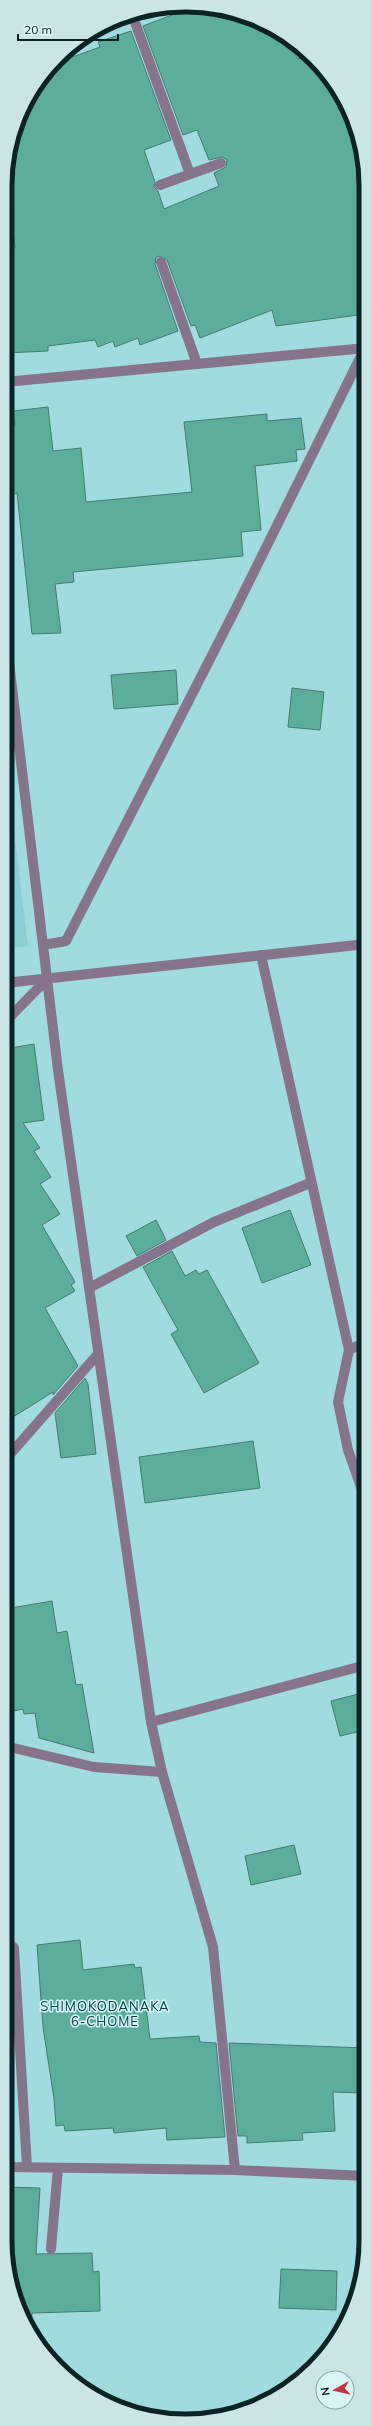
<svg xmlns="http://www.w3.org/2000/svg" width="371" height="2426" font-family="Mulish,sans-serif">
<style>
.built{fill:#8bcfd2}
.building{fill:#5dad9d;stroke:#457b70}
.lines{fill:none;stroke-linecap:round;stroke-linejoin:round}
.minor{stroke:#86758a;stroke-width:10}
.labels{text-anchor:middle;stroke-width:3;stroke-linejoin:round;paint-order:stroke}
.neighbourhood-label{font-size:13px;letter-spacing:1px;fill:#004245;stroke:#d9f6f7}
.rim{fill:none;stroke:#0b2324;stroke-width:5}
</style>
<rect width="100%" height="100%" fill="#a0dbde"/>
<!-- built -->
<path class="built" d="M 5,757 L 28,946 L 5,948 Z"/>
<!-- building -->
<g class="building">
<path d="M 198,5 L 265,24 L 294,44 L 293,50 L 297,58 L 304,59 L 307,54 L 313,58 L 347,106 L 366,173 L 366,314 L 276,326 L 272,310 L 200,338 L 195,325 L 191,326 L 167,260 L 159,256 L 156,258 L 155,264 L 178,331 L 140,345 L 138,338 L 115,347 L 113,341 L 98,347 L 95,340 L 48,346 L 48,351 L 5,353 L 5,249 L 15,248 L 7,169 L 24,105 L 56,63 L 100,47 L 98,42 L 131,31 L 171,140 L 144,150 L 155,182 L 154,187 L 158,191 L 164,209 L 219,186 L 214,173 L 226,167 L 227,160 L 222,157 L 209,160 L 197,130 L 183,135 L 143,26 Z"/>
<path d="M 48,407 L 53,451 L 81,448 L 86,502 L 192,492 L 184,422 L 267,414 L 267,421 L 301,418 L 305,449 L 296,450 L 297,461 L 255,466 L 261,530 L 241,532 L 243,556 L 73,572 L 74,582 L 55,584 L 61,633 L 32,634 L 17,493 L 13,494 L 8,425 L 15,425 L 13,411 Z"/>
<path d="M 176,670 L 178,704 L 114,709 L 111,675 Z"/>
<path d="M 292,688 L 324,692 L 320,730 L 288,727 Z"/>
<path d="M 34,1044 L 44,1120 L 23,1123 L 40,1148 L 34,1151 L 51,1177 L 40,1184 L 60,1214 L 42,1225 L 75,1282 L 71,1285 L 75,1291 L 45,1308 L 78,1366 L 53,1395 L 53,1392 L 5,1422 L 5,1049 Z"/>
<path d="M 290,1210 L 311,1265 L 262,1283 L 242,1228 Z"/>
<path d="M 156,1220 L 166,1240 L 137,1256 L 126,1236 Z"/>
<path d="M 172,1251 L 185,1276 L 196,1270 L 199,1274 L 207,1270 L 259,1363 L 204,1393 L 171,1334 L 178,1330 L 143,1267 Z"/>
<path d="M 85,1378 L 88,1384 L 96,1454 L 61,1458 L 55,1413 Z"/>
<path d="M 253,1441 L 260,1488 L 145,1503 L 139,1457 Z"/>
<path d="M 52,1601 L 57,1633 L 67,1631 L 76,1685 L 82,1684 L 94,1753 L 39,1738 L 35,1713 L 24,1714 L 23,1709 L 5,1713 L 5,1609 Z"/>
<path d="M 366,1692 L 366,1730 L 340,1736 L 331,1701 Z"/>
<path d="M 294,1845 L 301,1874 L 251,1885 L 245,1856 Z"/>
<path d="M 80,1940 L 83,1970 L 134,1964 L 135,1968 L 141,1967 L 150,2039 L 199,2036 L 200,2042 L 216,2043 L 225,2137 L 167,2140 L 166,2128 L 114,2133 L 113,2128 L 65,2131 L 64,2125 L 56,2126 L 54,2099 L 43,2027 L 37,1945 Z"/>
<path d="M 229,2043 L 366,2048 L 366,2093 L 333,2092 L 335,2131 L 302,2133 L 303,2140 L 247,2143 L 247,2136 L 238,2136 Z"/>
<path d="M 5,2187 L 40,2188 L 36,2254 L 92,2253 L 93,2272 L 99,2271 L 100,2311 L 32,2313 L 31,2329 L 19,2309 L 5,2240 Z"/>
<path d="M 281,2269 L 337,2271 L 336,2310 L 279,2308 Z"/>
</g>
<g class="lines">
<!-- minor -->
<g class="minor">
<path d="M 132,14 L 190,174"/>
<path d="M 299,48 L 301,53"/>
<path d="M 160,185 L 221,163"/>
<path d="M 161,262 L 197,364"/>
<path d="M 5,382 L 366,348"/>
<path d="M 5,629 L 58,1070 L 151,1722 L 162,1772 L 213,1947 L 235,2170"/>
<path d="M 43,945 L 66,941 L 233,614 L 365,348"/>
<path d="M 261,955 L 349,1350 L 338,1402 L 348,1450 L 366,1501"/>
<path d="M 5,983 L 366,944"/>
<path d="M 5,1022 L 48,978"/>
<path d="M 89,1288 L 214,1222 L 310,1183"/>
<path d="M 349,1350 L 366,1342"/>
<path d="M 5,1460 L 97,1355"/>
<path d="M 151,1722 L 366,1665"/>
<path d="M 5,1746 L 94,1767 L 162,1772"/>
<path d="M 5,1944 L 9,1943 L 14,1948 L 27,2167"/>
<path d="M 5,2167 L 235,2170 L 366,2176"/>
<path d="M 51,2249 L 58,2168"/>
</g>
</g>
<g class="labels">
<!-- neighbourhood labels -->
<g class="neighbourhood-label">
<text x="105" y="2011">SHIMOKODANAKA<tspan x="105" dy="15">6-CHOME</tspan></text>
</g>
</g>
<!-- crop -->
<path d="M0 0H371V2426H0ZM185 12H186A173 173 0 0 1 359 185V2241A173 173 0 0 1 186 2414H185A173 173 0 0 1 12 2241V185A173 173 0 0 1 185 12Z" fill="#c9e5e6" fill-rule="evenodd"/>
<path class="rim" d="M185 12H186A173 173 0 0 1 359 185V2241A173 173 0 0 1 186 2414H185A173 173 0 0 1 12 2241V185A173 173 0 0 1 185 12Z"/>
<!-- north arrow -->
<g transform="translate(335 2390) rotate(262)"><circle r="19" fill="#d9f6f7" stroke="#87a2a3"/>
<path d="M0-3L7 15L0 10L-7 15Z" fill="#c43343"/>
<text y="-6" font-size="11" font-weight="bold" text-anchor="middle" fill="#0b2324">N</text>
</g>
<!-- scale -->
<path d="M18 34v6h100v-6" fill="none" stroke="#0b2324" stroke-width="2"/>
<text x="24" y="34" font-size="12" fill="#0b2324" stroke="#d9f6f7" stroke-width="3" paint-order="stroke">20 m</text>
</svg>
